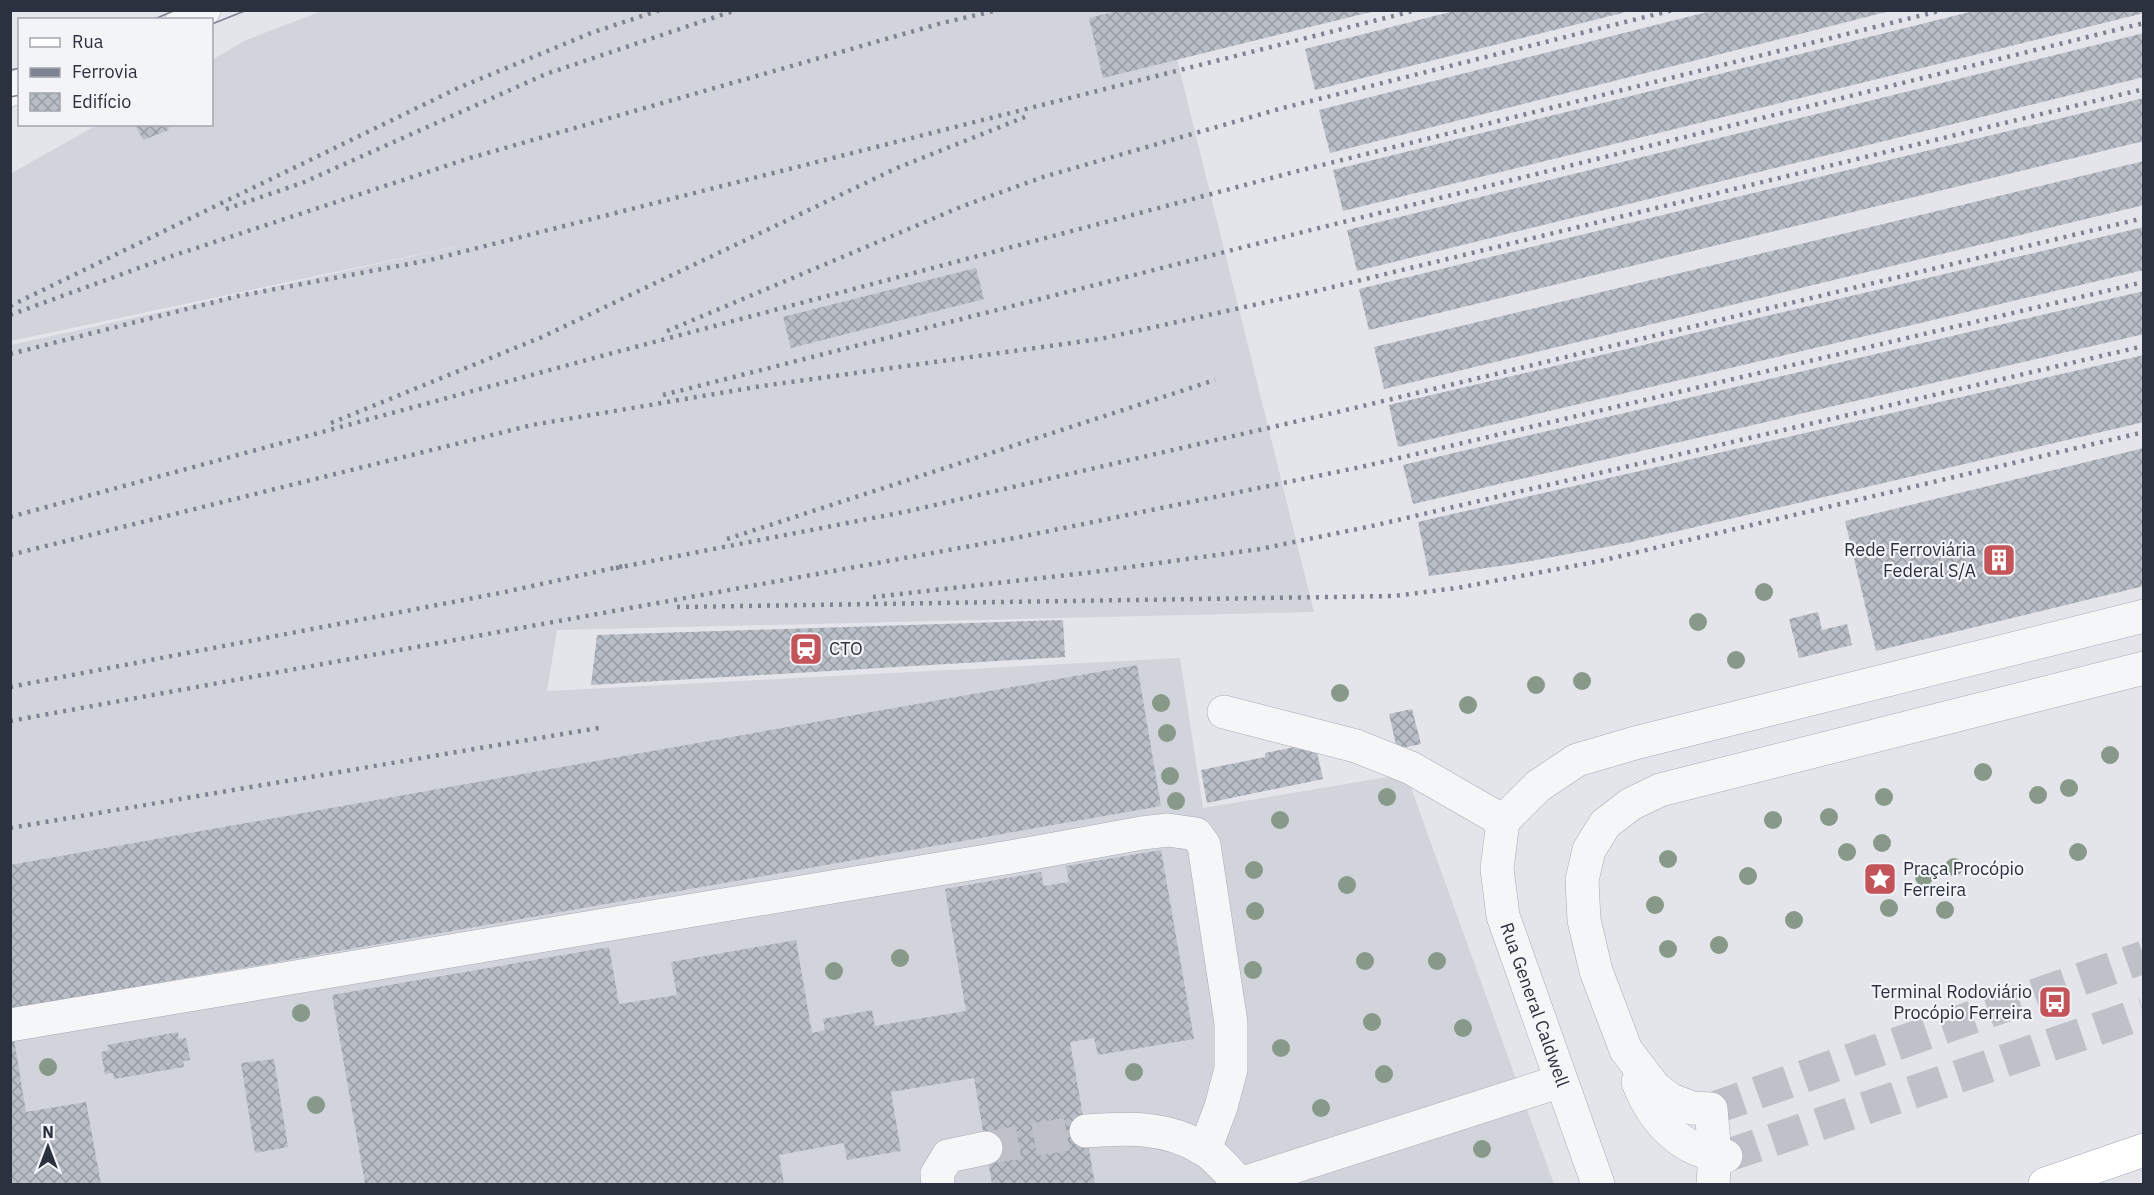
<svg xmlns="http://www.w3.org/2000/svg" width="2154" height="1195" font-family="'IBM Plex Sans',sans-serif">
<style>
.built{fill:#d1d4db}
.building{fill:url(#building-cross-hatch)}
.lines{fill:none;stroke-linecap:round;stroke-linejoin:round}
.minor-tunnel{stroke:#bec1c8;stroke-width:33;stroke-dasharray:33 16;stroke-linecap:butt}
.minor-casing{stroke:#a8abb4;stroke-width:34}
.major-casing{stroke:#a3a8b4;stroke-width:34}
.minor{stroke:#f5f6f8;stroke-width:33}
.major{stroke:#fff;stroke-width:33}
.tram{stroke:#7e8392;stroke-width:1.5}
.rail{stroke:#7e8392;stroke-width:4.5;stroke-dasharray:3 6;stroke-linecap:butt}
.tree{fill:#88998a}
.labels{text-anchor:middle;stroke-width:4.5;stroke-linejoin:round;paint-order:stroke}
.poi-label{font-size:18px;fill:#2c3140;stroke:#f2f4f7;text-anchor:end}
.street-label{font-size:18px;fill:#2c3140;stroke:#f2f4f7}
</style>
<defs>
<pattern id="building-cross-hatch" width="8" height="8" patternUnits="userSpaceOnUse" patternTransform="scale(1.5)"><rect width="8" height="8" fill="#babec6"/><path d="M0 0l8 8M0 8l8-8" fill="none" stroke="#979ba2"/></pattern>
</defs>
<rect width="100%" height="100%" fill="#e3e5ea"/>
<!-- built -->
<path class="built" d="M 322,11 L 1165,11 L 1314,612 L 557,630 L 547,691 L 1180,658 L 1203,808 L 1406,774 L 1554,1184 L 11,1184 L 11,345 L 486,240 L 11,341 L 10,174 L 97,125 L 212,124 L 212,60 L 246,40 Z"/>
<!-- building -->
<g class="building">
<path d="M 1121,10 L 1375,10 L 1375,11 L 1103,78 L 1089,18 Z"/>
<path d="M 1458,10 L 1630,10 L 1630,11 L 1315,90 L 1305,49 Z"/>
<path d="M 1715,10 L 1890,11 L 1330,153 L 1319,110 Z"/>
<path d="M 1978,10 L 2144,10 L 2144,13 L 1343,211 L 1333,170 Z"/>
<path d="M 2144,33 L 2144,77 L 1357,271 L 1347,230 Z"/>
<path d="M 2144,98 L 2144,141 L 1369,330 L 1359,289 Z"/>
<path d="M 135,124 L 176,124 L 176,125 L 168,128 L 169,130 L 143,140 Z"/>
<path d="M 2144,161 L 2144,205 L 1384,389 L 1374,347 Z"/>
<path d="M 2144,227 L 2144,270 L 1398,447 L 1389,405 Z"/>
<path d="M 976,268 L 984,299 L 791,348 L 783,317 Z"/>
<path d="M 2144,291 L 2144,334 L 1413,504 L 1403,465 Z"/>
<path d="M 2144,355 L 2144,422 L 1627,543 L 1514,564 L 1429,576 L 1418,522 Z"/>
<path d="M 2144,448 L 2144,586 L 1876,651 L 1845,521 Z"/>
<path d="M 1818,612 L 1822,630 L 1847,624 L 1852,645 L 1799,658 L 1789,619 Z"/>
<path d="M 1063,620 L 1065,657 L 591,685 L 597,635 Z"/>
<path d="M 1137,665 L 1161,806 L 10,1009 L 10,865 Z"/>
<path d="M 1412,709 L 1421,744 L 1397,749 L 1389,714 Z"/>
<path d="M 1315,743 L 1323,779 L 1207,803 L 1201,770 L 1265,757 L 1265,753 Z"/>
<path d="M 1161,850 L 1194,1039 L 1098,1055 L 1094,1038 L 1070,1042 L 1095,1184 L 992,1184 L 974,1078 L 891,1092 L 901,1151 L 847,1160 L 844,1143 L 779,1155 L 784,1184 L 365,1184 L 332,995 L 609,947 L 619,1004 L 677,995 L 671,962 L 796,940 L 812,1033 L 825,1030 L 823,1019 L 872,1010 L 875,1026 L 966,1011 L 945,889 L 1041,872 L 1044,886 L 1069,882 L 1066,866 Z"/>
<path d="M 178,1032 L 179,1039 L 186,1038 L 190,1060 L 183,1061 L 184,1067 L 114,1079 L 113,1073 L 105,1074 L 101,1052 L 109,1050 L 107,1045 Z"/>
<path d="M 14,1039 L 26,1112 L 86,1102 L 101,1184 L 10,1184 L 10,1040 Z"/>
<path d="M 274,1059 L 288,1147 L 255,1153 L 241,1063 Z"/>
</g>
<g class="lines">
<!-- minor-tunnel -->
<g class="minor-tunnel">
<path d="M 1711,1109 L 2144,957"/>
<path d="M 986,1148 L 1086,1131"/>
<path d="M 1726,1156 L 2144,1013"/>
</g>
<defs>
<g id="minor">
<path d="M 182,20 L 204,10"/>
<path d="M 10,90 L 20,86"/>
<path d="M 1224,712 L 1356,746 L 1411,768 L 1503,821"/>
<path d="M 1503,821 L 1538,786 L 1577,760 L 1635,743 L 2144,616"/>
<path id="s1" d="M 1503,821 L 1497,869 L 1503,916 L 1598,1184"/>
<path d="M 10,1025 L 1016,856 L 1142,833 L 1168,830 L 1196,834 L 1204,845 L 1231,1023 L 1231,1069 L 1221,1107 L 1205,1149"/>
<path d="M 1638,1082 C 1653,1121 1682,1153 1726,1156"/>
<path d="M 1086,1131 C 1127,1128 1167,1126 1203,1149 C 1216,1156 1230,1174 1240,1184"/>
<path d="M 938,1184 L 937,1174 L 948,1156 L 986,1148"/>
<path d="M 1240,1184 L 1561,1081"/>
<path d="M 1713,1184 L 1715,1155 L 1711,1109 L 1692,1108 L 1671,1100 L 1655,1088 L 1626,1050 L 1596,971 L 1584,920 L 1582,880 L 1589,850 L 1605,824 L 1631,804 L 1660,790 L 2144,668"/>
</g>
<path id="major" d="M 2045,1184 L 2144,1150"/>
</defs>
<!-- minor casing -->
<use href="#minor" class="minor-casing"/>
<!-- major casing -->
<use href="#major" class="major-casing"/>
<!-- minor -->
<use href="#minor" class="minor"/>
<!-- major -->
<use href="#major" class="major"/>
<!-- tram -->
<g class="tram">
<path d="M 152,20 L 176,10"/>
<path d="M 212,24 L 247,10"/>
<path d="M 10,70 L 20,68"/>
<path d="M 10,97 L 20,95"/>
</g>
<!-- rail -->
<g class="rail">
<path d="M 226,209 L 302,183 L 546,74 L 736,10"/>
<path d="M 10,306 L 458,88 L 591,33 L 660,10"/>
<path d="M 10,315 L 169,257 L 470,158 L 942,23 L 998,10"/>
<path d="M 667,331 L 963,206 L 1043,177 L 1279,109 L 1673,10"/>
<path d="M 10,354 L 238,296 L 430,260 L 1417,10"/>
<path d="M 663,395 L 1307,231 L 2144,23"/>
<path d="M 331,423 L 542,337 L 897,168 L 1025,117"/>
<path d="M 10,517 L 594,358 L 1294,172 L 1943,10"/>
<path d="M 727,539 L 1215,380"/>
<path d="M 10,555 L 532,425 L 762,386 L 1100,339 L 1308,293 L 2144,89"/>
<path d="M 616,568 L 909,511 L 1346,410 L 2144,218"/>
<path d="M 873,597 L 1086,573 L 1260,549 L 1372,526 L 2144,346"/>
<path d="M 677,607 L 1394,596 L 1457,588 L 1600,561 L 2144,432"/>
<path d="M 10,687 L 505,592 L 623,566"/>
<path d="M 10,721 L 1020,537 L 1361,467 L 2144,282"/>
<path d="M 10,828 L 604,727"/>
</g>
</g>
<!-- trees -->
<g class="tree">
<circle cx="1764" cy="592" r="9"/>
<circle cx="1698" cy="622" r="9"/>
<circle cx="1736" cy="660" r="9"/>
<circle cx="1582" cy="681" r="9"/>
<circle cx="1536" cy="685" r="9"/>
<circle cx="1340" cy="693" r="9"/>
<circle cx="1161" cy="703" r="9"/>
<circle cx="1468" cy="705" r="9"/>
<circle cx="1167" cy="733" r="9"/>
<circle cx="2110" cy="755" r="9"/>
<circle cx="1983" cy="772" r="9"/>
<circle cx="1170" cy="776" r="9"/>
<circle cx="2069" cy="788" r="9"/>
<circle cx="2038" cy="795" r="9"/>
<circle cx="1387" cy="797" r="9"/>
<circle cx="1884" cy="797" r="9"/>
<circle cx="1176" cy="801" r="9"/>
<circle cx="1829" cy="817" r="9"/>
<circle cx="1280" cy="820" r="9"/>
<circle cx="1773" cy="820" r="9"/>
<circle cx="1882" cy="843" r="9"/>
<circle cx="1847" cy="852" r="9"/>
<circle cx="2078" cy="852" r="9"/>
<circle cx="1668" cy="859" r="9"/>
<circle cx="1954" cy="867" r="9"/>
<circle cx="1254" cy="870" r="9"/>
<circle cx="1748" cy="876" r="9"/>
<circle cx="1924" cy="877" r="9"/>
<circle cx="1347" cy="885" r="9"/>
<circle cx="1655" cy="905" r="9"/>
<circle cx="1889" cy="908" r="9"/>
<circle cx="1945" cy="910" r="9"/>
<circle cx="1255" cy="911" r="9"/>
<circle cx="1794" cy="920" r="9"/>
<circle cx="1719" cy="945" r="9"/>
<circle cx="1668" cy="949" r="9"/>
<circle cx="900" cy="958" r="9"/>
<circle cx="1365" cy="961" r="9"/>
<circle cx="1437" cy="961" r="9"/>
<circle cx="1253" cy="970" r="9"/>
<circle cx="834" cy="971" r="9"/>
<circle cx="301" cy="1013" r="9"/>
<circle cx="1372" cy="1022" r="9"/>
<circle cx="1463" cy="1028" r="9"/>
<circle cx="1281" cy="1048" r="9"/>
<circle cx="48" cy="1067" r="9"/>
<circle cx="1134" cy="1072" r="9"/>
<circle cx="1384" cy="1074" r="9"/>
<circle cx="316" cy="1105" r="9"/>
<circle cx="1321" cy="1108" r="9"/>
<circle cx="1482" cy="1149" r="9"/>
</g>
<!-- icons -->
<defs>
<symbol id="building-square" viewBox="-11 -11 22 22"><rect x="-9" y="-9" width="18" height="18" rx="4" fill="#c2545a" stroke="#f2f4f7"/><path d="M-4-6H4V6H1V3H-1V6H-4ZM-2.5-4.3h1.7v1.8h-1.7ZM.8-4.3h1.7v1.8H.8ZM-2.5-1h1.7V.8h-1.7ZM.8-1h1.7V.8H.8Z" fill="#fff"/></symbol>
<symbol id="station-square" viewBox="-11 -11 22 22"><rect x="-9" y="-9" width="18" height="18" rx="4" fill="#c2545a" stroke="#f2f4f7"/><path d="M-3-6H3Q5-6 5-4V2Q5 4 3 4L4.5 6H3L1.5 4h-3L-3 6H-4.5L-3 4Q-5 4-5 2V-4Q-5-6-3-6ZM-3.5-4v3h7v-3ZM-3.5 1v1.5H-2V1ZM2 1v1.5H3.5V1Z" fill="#fff"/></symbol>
<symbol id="sight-square" viewBox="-11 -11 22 22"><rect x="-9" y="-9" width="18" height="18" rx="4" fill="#c2545a" stroke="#f2f4f7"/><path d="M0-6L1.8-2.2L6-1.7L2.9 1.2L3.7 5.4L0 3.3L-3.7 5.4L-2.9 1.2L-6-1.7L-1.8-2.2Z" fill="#fff"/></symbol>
<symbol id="bus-square" viewBox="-11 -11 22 22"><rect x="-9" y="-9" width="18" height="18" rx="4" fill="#c2545a" stroke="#f2f4f7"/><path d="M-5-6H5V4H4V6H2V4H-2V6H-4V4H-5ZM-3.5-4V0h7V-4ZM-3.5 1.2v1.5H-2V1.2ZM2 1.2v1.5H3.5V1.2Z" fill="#fff"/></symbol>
</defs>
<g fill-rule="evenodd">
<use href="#building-square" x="1980" y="541" width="38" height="38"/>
<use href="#station-square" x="787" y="630" width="38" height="38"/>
<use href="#sight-square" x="1861" y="860" width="38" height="38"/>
<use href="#bus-square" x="2036" y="983" width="38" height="38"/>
</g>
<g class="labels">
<!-- poi labels -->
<g class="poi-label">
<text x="1976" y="556">Rede Ferroviária<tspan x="1976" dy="21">Federal S/A</tspan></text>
<text x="829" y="655" text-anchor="start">CTO</text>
<text x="1903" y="875" text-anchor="start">Praça Procópio<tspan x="1903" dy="21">Ferreira</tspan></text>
<text x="2032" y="998">Terminal Rodoviário<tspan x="2032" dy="21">Procópio Ferreira</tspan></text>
</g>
<!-- street labels -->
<g class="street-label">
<text dy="6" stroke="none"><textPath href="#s1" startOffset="190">Rua General Caldwell</textPath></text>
</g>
</g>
<!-- border -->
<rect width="2154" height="1195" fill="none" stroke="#2c3140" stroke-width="24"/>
<!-- legend -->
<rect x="18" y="18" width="195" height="108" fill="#f2f4f7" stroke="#a3a6ae" stroke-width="1.5"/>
<rect x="30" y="38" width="30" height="9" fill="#ffffff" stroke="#a3a6ae" stroke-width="1.5"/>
<text x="72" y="48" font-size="18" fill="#2c3140">Rua</text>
<rect x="30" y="68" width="30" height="9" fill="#7e8392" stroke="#a3a6ae" stroke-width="1.5"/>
<text x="72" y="78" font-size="18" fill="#2c3140">Ferrovia</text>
<rect x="30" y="93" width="30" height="18" fill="url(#building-cross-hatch)" stroke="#a3a6ae" stroke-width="1.5"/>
<text x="72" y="108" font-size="18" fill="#2c3140">Edifício</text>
<!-- north arrow -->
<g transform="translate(48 1147)" stroke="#f2f4f7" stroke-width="4.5" paint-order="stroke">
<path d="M0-4.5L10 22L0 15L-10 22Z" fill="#2c3140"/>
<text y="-9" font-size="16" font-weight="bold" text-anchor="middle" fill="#2c3140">N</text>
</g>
</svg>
